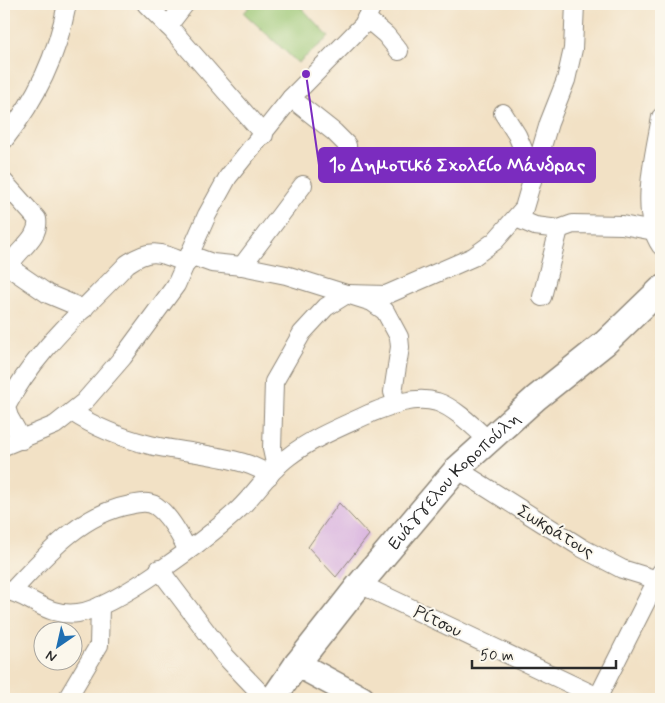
<svg xmlns="http://www.w3.org/2000/svg" width="665" height="703" font-family="Mynerve,sans-serif">
<style>
.green{fill:#9cc774;stroke:#647950}
.building{fill:#d5acde}
.lines{fill:none;stroke-linecap:round;stroke-linejoin:round}
.street-casing{stroke:#8e8678;stroke-width:20}
.secondary-casing{stroke:#8e8678;stroke-width:28}
.street{stroke:#fff;stroke-width:18}
.secondary{stroke:#fff;stroke-width:25}
.labels{text-anchor:middle;stroke-width:4;stroke-linejoin:round;paint-order:stroke}
.street-label{font-size:18px;fill:#2b2b2b;stroke:#fbf7ec}
.leader{fill:none;stroke:#7b2cbf;stroke-width:2}
.callout-dot{fill:#7b2cbf;stroke:#fbf7ec;stroke-width:2}
.callout{fill:#7b2cbf;stroke:#7b2cbf;stroke-width:2}
.callout-label{font-size:19px;text-anchor:middle;font-weight:bold;fill:#fff}
</style>
<rect width="100%" height="100%" fill="#fbf7ec"/>
<filter id="ink" filterUnits="userSpaceOnUse"><feTurbulence type="fractalNoise" baseFrequency=".02" numOctaves="2"/><feDisplacementMap in="SourceGraphic" scale="10" xChannelSelector="R" yChannelSelector="G"/><feConvolveMatrix kernelMatrix="1 2 1 2 8 2 1 2 1" color-interpolation-filters="sRGB"/></filter>
<filter id="wash" filterUnits="userSpaceOnUse"><feTurbulence type="fractalNoise" baseFrequency=".0096" numOctaves="4" result="noise"/><feDisplacementMap in="SourceGraphic" scale="20" xChannelSelector="R" yChannelSelector="G"/><feGaussianBlur stdDeviation="1.12" result="paint"/><feColorMatrix in="noise" values="0 0 0 0 0 0 0 0 0 0 0 0 0 0 0 0 0 1.4 0 .05"/><feComposite in="paint" operator="in"/></filter>
<g filter="url(#wash)">
<rect width="100%" height="100%" fill="#f2e1c5"/>
<!-- green -->
<path class="green" d="M 252,4 L 298,4 L 329,37 L 298,63 L 244,13 Z"/>
<g id="blocks">
<!-- building -->
<path class="building" d="M 339,503 L 369,535 L 336,577 L 308,547 Z"/>
</g>
</g>
<g filter="url(#ink)">
<use href="#blocks" fill-opacity="0" stroke="#8e8678" stroke-width="1"/>
<g class="lines">
<defs>
<g id="street">
<path d="M 146,4 L 173,31 L 264,135"/>
<path d="M 366,18 L 386,35 L 399,51"/>
<path d="M 168,26 L 185,4"/>
<path d="M 291,98 L 334,132 L 347,145 L 348,165"/>
<path d="M 503,113 L 517,135 L 534,175"/>
<path d="M 661,117 C 655,154 638,213 661,246"/>
<path d="M 4,140 C 37,98 57,56 67,4"/>
<path d="M 4,182 L 37,219 C 40,236 22,247 13,260 L 13,270 L 48,294 L 84,309"/>
<path d="M 516,218 L 535,226 L 559,229 L 573,224 L 622,225 L 654,231"/>
<path d="M 190,255 L 212,263 L 242,266 L 286,275 L 372,302 L 385,311 L 399,337 L 400,347 L 393,392 L 397,404"/>
<path d="M 242,266 L 303,185"/>
<path d="M 542,297 L 559,229"/>
<path d="M 72,412 C 96,428 122,438 150,445 C 178,452 252,457 269,476"/>
<path d="M 22,440 L 9,417 L 6,407 C 35,350 84,310 127,264 C 151,247 161,253 187,263"/>
<path d="M 4,446 L 55,425 L 84,402 L 123,357 L 176,285 L 207,215 L 228,177 L 291,98 L 363,25 L 373,4"/>
<path d="M 276,468 L 272,449 L 274,382 L 302,333 L 326,307 L 347,294 L 386,295 L 473,257 L 495,241 L 524,208 L 549,123 L 566,80 L 573,49 L 575,4"/>
<path d="M 457,469 L 582,548 L 622,569 L 661,581"/>
<path d="M 159,569 L 224,655 L 266,699"/>
<path d="M 360,584 L 598,697"/>
<path d="M 4,590 C 32,595 45,617 78,613 C 116,608 209,537 239,509 C 256,493 269,471 288,457 C 312,438 343,426 371,413 C 391,405 416,395 437,402 C 454,407 475,428 488,440"/>
<path d="M 12,591 C 45,556 80,514 130,505 C 139,503 148,501 156,506 C 169,515 180,535 187,549"/>
<path d="M 67,699 L 99,645 L 100,606"/>
<path d="M 597,699 L 661,572"/>
</g>
<g id="secondary">
<path d="M 297,664 L 362,699"/>
<path id="s1" d="M 273,699 L 297,664 L 360,584 L 457,469 L 536,398 L 605,343 L 661,289"/>
</g>
</defs>
<!-- street casing -->
<use href="#street" class="street-casing"/>
<!-- secondary casing -->
<use href="#secondary" class="secondary-casing"/>
<!-- street -->
<use href="#street" class="street"/>
<!-- secondary -->
<use href="#secondary" class="secondary"/>
</g>
</g>
<g class="labels">
<!-- street labels -->
<g class="street-label">
<text dy="6" stroke="none"><textPath href="#s1" startOffset="284">Ευάγγελου Κοροπούλη</textPath></text>
<text transform="translate(556 531) rotate(31)" y="6">Σωκράτους</text>
<text transform="translate(438 621) rotate(25)" y="6">Ρίτσου</text>
</g>
</g>
<!-- callouts -->
<path class="leader" d="M306 74L319 165"/>
<circle class="callout-dot" cx="306" cy="74" r="5"/>
<rect class="callout" x="319" y="148" width="276" height="34" rx="5"/>
<g class="callout-label">
<text x="457" y="171">1ο Δημοτικό Σχολείο Μάνδρας</text>
</g>
<!-- margin -->
<rect width="665" height="703" fill="none" stroke="#fbf7ec" stroke-width="20"/>
<!-- north arrow -->
<g transform="translate(58 646) rotate(214)"><circle r="24" fill="#fbf7ec" stroke="#a8a59f"/>
<path d="M0-4L9 19L0 12L-9 19Z" fill="#1f6fb2"/>
<text y="-8" font-size="14" font-weight="bold" text-anchor="middle" fill="#2b2b2b">N</text>
</g>
<!-- scale -->
<path d="M472 660v8h144v-8" fill="none" stroke="#2b2b2b" stroke-width="2.5"/>
<text x="480" y="660" font-size="15" fill="#2b2b2b" stroke="#fbf7ec" stroke-width="4" paint-order="stroke">50 m</text>
</svg>
